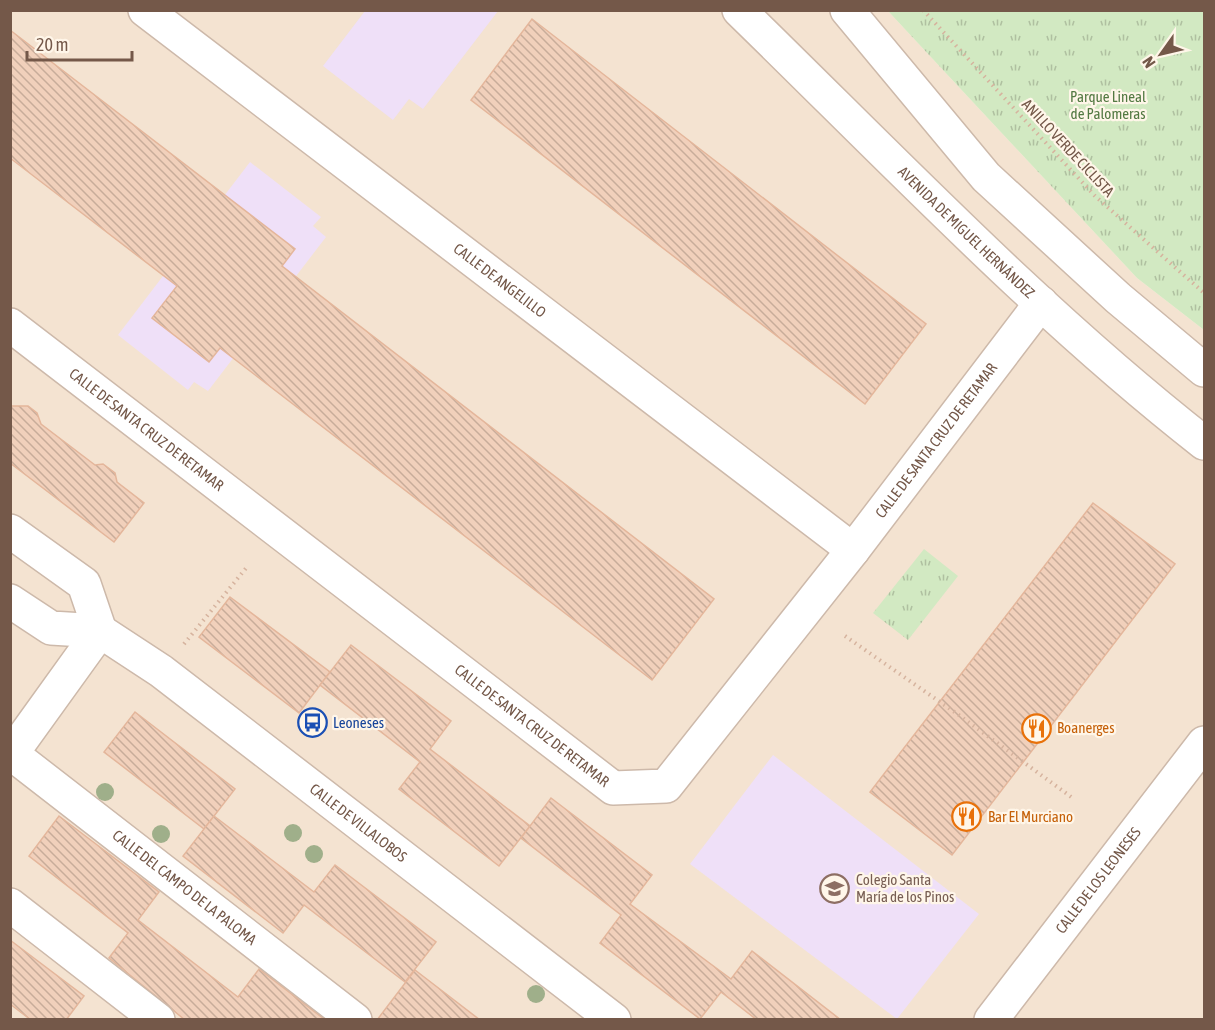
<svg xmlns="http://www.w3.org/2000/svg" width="1215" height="1030" font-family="'Asap Condensed',sans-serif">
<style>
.residential{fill:#f4e3d1}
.education{fill:#efe0f8}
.park{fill:url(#park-tufts)}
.building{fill:url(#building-back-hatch);stroke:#e4b69b;stroke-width:1.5}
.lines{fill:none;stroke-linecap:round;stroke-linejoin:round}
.minor-casing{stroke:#cdb9aa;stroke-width:36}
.path{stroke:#d6b39e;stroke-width:4;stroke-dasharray:1.5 4.5;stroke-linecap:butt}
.minor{stroke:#fff;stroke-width:33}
.tree{fill:#9faf8a}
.labels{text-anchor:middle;stroke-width:4.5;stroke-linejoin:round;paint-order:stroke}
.park-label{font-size:15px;fill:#537942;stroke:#fff6e9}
.street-label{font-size:15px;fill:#745849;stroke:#fff6e9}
.transit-label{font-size:15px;fill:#164399;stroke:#fff6e9;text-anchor:start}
.food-label{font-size:15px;fill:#c56008;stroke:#fff6e9;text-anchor:start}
.education-label{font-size:15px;fill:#785e54;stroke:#fff6e9;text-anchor:start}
</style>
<defs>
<pattern id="park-tufts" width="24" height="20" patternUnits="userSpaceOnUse" patternTransform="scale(1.5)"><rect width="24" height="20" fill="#d2e9c2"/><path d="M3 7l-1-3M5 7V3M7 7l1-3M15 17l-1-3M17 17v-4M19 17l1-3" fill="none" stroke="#afc0a0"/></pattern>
<pattern id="building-back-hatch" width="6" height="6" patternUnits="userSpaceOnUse" patternTransform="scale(1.5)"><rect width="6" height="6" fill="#f1d0bb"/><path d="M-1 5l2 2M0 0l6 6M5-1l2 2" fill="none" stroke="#c8ac9a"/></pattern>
</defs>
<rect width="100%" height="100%" fill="#fcf2e3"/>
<!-- residential -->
<path class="residential" d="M 10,11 L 888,11 L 1137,278 L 1204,330 L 1204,1019 L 11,1019 Z"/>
<!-- education -->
<g class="education">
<path d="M 365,11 L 365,10 L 498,11 L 423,109 L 409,99 L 393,120 L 323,66 Z"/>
<path d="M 250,162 L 321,217 L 313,226 L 326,237 L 208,391 L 194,382 L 188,390 L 118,335 Z"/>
<path d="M 773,755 L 979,914 L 897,1019 L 690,864 Z"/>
</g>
<!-- park -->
<g class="park">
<path d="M 888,11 L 1204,11 L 1204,330 L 1137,278 Z"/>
<path d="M 924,549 L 958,576 L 908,640 L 873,613 Z"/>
</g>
<!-- building -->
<g class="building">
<path d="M 532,19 L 926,324 L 865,404 L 471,100 Z"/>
<path d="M 10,30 L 295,249 L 282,266 L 714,599 L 652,680 L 220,348 L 209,362 L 152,318 L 177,286 L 10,158 Z"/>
<path d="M 10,406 L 28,406 L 37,413 L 41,424 L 95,465 L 103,464 L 115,473 L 117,482 L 144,503 L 114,542 L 10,463 Z"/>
<path d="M 1093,503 L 1175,564 L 952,855 L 870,792 Z"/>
<path d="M 230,597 L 330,672 L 299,713 L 199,637 Z"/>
<path d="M 351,645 L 451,721 L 430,749 L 530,826 L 499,866 L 399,789 L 420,762 L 320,685 Z"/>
<path d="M 135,712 L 235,789 L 204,829 L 104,752 Z"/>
<path d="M 551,798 L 652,875 L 630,904 L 731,979 L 752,951 L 841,1020 L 757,1020 L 721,992 L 700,1019 L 600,943 L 621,915 L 521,838 Z"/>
<path d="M 59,816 L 159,892 L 138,920 L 238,997 L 259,969 L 324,1019 L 185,1020 L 174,1011 L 109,958 L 128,933 L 29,856 Z"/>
<path d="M 214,816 L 314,892 L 335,865 L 436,942 L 405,982 L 304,905 L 283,933 L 183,856 Z"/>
<path d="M 10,940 L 84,996 L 66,1020 L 31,1020 L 10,1004 Z"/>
<path d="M 415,970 L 480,1020 L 377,1020 Z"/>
</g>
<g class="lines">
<defs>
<g id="minor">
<path id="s1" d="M 145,10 L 853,550"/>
<path id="s2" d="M 739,10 C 891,158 1038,313 1204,443"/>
<path d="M 847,10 L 986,177 L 1118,298 L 1204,370"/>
<path id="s3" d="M 10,325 L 613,788 L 666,786 L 853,550 L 1041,303"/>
<path d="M 10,531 L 84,584 L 100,631"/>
<path id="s4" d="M 10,601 L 51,628 L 100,631 L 161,671 L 614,1020"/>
<path id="s5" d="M 12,754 L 355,1020"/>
<path d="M 10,756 L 100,631"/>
<path d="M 10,905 L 158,1020"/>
<path id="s6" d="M 991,1020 L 1204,743"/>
</g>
</defs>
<!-- minor casing -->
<use href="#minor" class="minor-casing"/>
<!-- path -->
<g class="path">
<path d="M 923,10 L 1095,196 L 1204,293"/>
<path d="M 845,636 L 956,713 L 1074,799"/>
<path d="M 184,644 L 247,567"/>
</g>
<!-- minor -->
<use href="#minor" class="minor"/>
</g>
<!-- trees -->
<g class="tree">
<circle cx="105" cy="792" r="9"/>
<circle cx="293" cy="833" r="9"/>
<circle cx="161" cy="834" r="9"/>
<circle cx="314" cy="854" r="9"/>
<circle cx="536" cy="994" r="9"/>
</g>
<!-- icons -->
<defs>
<symbol id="bus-ring" viewBox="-11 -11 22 22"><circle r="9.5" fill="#fff6e9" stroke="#1a4fb4" stroke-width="1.5"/><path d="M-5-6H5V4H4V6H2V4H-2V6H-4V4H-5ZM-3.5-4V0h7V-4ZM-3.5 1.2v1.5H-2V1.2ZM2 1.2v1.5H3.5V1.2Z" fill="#1a4fb4"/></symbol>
<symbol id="restaurant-ring" viewBox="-11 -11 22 22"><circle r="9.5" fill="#fff6e9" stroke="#e8710a" stroke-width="1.5"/><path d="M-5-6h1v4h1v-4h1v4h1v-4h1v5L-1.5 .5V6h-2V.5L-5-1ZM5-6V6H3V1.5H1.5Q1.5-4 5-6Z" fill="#e8710a"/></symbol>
<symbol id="school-ring" viewBox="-11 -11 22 22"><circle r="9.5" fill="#fff6e9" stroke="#8d6e63" stroke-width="1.5"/><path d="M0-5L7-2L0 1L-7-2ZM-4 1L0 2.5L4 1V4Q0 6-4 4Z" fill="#8d6e63"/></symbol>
</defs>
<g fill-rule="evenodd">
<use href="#bus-ring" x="296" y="706" width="33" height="33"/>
<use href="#restaurant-ring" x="1020" y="712" width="33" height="33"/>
<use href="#restaurant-ring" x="950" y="800" width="33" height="33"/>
<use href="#school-ring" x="818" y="872" width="33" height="33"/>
</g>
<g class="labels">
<!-- park labels -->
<g class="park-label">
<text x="1108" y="102">Parque Lineal<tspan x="1108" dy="17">de Palomeras</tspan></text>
</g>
<!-- street labels -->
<g class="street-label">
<text transform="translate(1068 148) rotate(47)" y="5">ANILLO VERDE CICLISTA</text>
<text dy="5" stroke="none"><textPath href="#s2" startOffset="318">AVENIDA DE MIGUEL HERNÁNDEZ</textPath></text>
<text dy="5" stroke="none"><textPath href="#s1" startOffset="446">CALLE DE ANGELILLO</textPath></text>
<text dy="5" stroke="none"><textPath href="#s3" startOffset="172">CALLE DE SANTA CRUZ DE RETAMAR</textPath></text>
<text dy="5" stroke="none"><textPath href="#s3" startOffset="1252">CALLE DE SANTA CRUZ DE RETAMAR</textPath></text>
<text dy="5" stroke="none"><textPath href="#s3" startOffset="658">CALLE DE SANTA CRUZ DE RETAMAR</textPath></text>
<text dy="5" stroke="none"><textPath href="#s4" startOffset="420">CALLE DE VILLALOBOS</textPath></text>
<text dy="5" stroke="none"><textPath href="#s6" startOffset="176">CALLE DE LOS LEONESES</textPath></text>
<text dy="5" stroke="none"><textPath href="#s5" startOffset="218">CALLE DEL CAMPO DE LA PALOMA</textPath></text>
</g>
<!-- transit labels -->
<g class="transit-label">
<text x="333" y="728">Leoneses</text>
</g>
<!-- food labels -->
<g class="food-label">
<text x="1057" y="733">Boanerges</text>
<text x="988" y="822">Bar El Murciano</text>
</g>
<!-- education labels -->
<g class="education-label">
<text x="856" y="885">Colegio Santa<tspan x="856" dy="17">María de los Pinos</tspan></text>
</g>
</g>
<!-- border -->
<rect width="1215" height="1030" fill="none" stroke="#745849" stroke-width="24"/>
<!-- north arrow -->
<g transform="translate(1161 54) rotate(236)" stroke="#fff6e9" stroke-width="4.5" paint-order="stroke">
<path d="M0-4.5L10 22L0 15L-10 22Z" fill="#745849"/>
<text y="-9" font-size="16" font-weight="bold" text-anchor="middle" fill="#745849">N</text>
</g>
<!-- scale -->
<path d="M27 51v9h105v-9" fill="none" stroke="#745849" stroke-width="3"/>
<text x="36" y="51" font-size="18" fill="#745849" stroke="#fff6e9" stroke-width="4.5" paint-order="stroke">20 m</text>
</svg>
